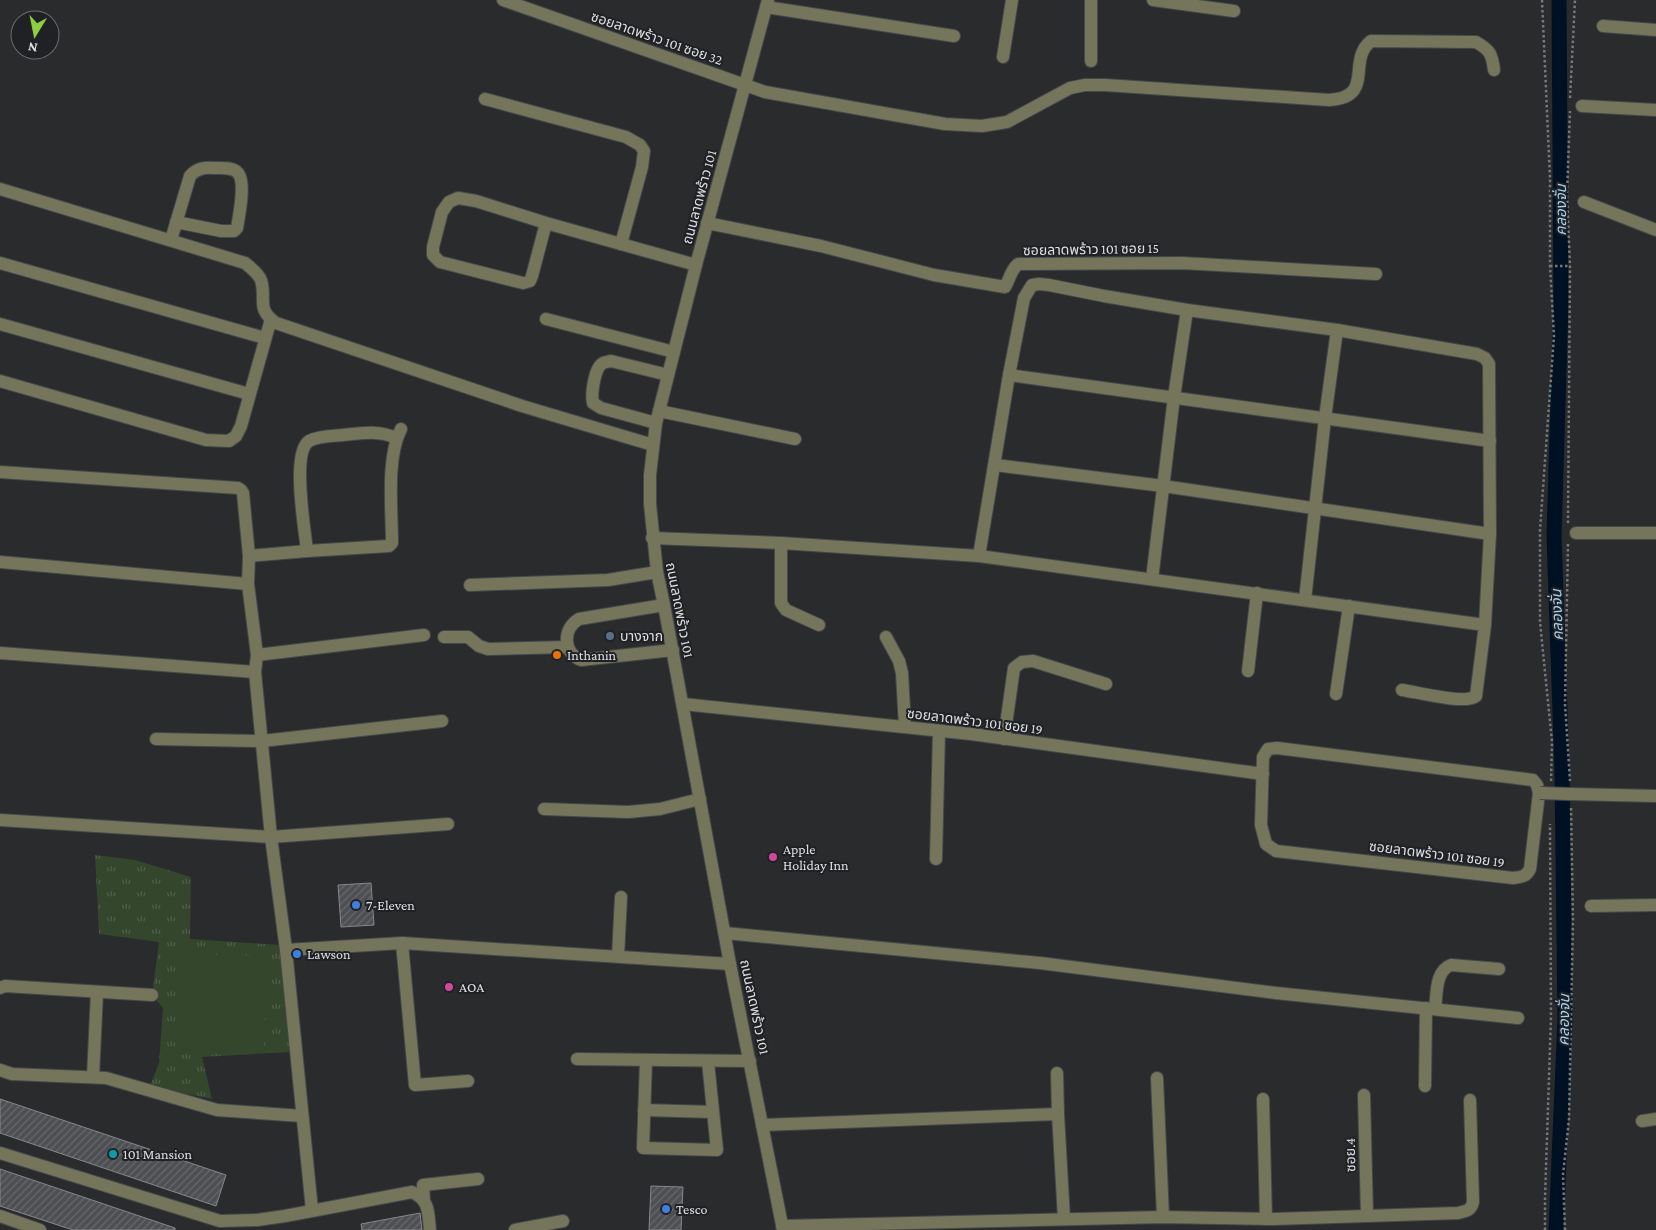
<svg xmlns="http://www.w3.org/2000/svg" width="1656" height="1230" font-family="'Crimson Pro','Noto Sans Thai',serif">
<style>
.grass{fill:url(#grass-tufts)}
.pitch{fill:#34462c}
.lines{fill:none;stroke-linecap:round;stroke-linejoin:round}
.canal{stroke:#001123;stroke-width:15}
.building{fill:url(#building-hatch);stroke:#86898c}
.minor-casing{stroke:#46484a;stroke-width:14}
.path{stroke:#76787a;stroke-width:2.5;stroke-dasharray:2.5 2.5;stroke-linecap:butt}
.minor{stroke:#75755c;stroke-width:12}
.minor-bridge-casing{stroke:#46484a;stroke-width:14;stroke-linecap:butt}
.minor-bridge{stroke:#75755c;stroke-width:12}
.service-dot{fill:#5c6f8a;stroke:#1f2124;stroke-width:2}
.food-dot{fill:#e8710a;stroke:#1f2124;stroke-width:2}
.hotel-dot{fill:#d1479c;stroke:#1f2124;stroke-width:2}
.shop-dot{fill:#3f7fe0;stroke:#1f2124;stroke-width:2}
.culture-dot{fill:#0f9aa8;stroke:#1f2124;stroke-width:2}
.labels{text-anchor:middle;stroke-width:4;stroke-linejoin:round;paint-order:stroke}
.street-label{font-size:14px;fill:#dee0e2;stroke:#1f2124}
.poi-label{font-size:14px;fill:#dee0e2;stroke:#1f2124;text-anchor:start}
.water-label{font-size:15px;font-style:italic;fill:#a7d1f4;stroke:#1f2124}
</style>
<defs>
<pattern id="grass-tufts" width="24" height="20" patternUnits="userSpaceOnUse" patternTransform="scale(1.25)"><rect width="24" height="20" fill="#34462c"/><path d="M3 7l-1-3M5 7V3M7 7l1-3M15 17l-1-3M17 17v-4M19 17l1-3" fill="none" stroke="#51604a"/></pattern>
<pattern id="building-hatch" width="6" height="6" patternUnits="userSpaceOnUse" patternTransform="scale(1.25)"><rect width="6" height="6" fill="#4d4f52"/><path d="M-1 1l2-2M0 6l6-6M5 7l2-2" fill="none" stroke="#66686b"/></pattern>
</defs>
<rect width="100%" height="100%" fill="#292b2d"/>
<!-- grass -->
<path class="grass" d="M 95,855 L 135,860 L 191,877 L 190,939 L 280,945 L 290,1052 L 202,1057 L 212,1099 L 150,1086 L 159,1063 L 163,1008 L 152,995 L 159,942 L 99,934 Z"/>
<!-- pitch -->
<path class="pitch" d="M 178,954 L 266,956 L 264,1051 L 176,1049 Z"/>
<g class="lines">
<!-- canal -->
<path class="canal" d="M 1556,1230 L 1565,1018 L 1562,771 L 1554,536 L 1561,302 L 1559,0"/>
</g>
<!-- building -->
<g class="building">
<path d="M 371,883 L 374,925 L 341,927 L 338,885 Z"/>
<path d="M 0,1099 L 226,1175 L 216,1206 L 0,1133 Z"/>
<path d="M 0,1169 L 175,1228 L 175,1230 L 73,1230 L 0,1206 Z"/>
<path d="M 651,1186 L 683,1187 L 681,1230 L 649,1230 Z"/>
<path d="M 420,1213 L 422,1230 L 362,1230 L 361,1224 Z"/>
</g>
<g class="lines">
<defs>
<g id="minor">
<path d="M 503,0 L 765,92 L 945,124 L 982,126 L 1007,122 L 1070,88 L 1085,85 L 1105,85 L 1329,100 C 1376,97 1346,61 1371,41 L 1476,42 C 1490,50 1492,54 1494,70"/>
<path d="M 768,0 L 696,265 L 656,423 L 650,475 L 650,504 L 657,572 L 664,605 L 730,964 L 783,1230"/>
<path d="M 1091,0 L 1091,61"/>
<path d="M 1153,0 L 1234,11"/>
<path d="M 766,7 L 954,36"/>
<path d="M 1603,26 L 1656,30"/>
<path d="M 1003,57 L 1012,0"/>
<path d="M 485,99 L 626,137 L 640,145 L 644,151 L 642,167 L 621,244"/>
<path d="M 1582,106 L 1656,110"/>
<path d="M 0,189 L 245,263 C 251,268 258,273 261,280 C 267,299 255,308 276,323 L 522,406 L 653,445"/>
<path d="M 1584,202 L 1656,230"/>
<path d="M 546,223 L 532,276 L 530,281 L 523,283 L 440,262 L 433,255 L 433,247 L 442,212 L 449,202 L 458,198 L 476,201 L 546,223 L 696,265"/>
<path d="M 707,223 L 821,246 L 934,275 L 1005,287 C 1010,279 1010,271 1018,264 L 1182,263 L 1376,274"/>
<path d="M 171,240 L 190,176 C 197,168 205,167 215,168 C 223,168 233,167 238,173 C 246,182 239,216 237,228 L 234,231 L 221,231 L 176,222"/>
<path d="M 0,263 L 265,338"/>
<path d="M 546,319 L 674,352"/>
<path d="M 0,324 L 249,394"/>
<path d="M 1009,375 L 1490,441"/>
<path d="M 0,381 L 206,440 L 229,441 L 236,436 L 241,426 L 271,319"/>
<path d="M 659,411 L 795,439"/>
<path d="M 656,423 L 601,408 L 593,403 C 591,395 594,368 603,363 C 605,362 608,362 611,361 L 668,375"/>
<path d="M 995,465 L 1163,486 L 1490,534"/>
<path d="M 0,472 L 238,488 L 241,490 L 243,493 L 249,556 L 248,584 L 257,655 L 255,672 L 271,837 L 286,950 L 312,1210"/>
<path d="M 1576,533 L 1656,533"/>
<path d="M 652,538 L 781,543 L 979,556 L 1485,625"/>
<path d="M 781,543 L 781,603 L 786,610 L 819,625"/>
<path d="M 307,551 C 305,530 291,453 309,441 C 318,436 333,436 343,435 C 361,433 379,430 396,438"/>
<path d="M 249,556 L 307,551 L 389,546 L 392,543 C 392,510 386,458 401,429"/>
<path d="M 979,556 L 1009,375 L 1024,298 L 1032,285 L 1039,284 L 1049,285 L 1104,296 L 1187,310 L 1337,330 L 1477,354 L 1485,358 L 1489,364 L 1490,534 L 1485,625 L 1476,696 C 1465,705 1417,692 1402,690"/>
<path d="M 0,562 L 248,584"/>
<path d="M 1152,579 L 1174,397 L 1187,310"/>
<path d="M 470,585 L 608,580 L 657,572"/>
<path d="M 1305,600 L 1325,418 L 1337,330"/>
<path d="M 664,605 L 579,619 C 562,629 563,653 581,660 L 673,650"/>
<path d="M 444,637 L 468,637 L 479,646 L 488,649 L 567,647"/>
<path d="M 886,637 L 899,661 L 902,673 L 905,727"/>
<path d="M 0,653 L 255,672"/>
<path d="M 257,655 L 424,635"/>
<path d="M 1248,671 L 1257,593"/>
<path d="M 1336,694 L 1349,606"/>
<path d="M 683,704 L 971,734 L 1263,774"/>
<path d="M 156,739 L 262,741 L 442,721"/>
<path d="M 1004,739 L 1014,668 L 1022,662 L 1033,661 L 1106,684"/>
<path d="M 1277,748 L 1533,780 L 1537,785 L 1539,793 L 1530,869 C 1526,877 1521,877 1513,878 L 1276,851 L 1266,844 L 1261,825 L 1263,757 L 1268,749 Z"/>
<path d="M 1570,794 L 1656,796"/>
<path d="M 544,809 L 628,812 L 660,809 L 700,799"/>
<path d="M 0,820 L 271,837 L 448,824"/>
<path d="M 936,859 L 939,731"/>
<path d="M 1591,906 L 1656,905"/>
<path d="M 725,933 L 1040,963 L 1276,993 L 1518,1018"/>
<path d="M 402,943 L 415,1085 L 468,1081"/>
<path d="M 286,950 L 402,943 L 730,964"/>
<path d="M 618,956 L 621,897"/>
<path d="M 0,988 L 5,986 L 152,995"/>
<path d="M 1435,1009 C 1437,994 1435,971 1451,965 L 1499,969"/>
<path d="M 577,1059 L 750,1061"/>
<path d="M 646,1061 L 643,1148 L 717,1150 L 708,1062"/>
<path d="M 0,1070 L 12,1074 L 106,1078 L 217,1110 L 302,1116"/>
<path d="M 1057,1073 L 1058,1114"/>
<path d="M 93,1077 L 97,992"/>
<path d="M 1157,1078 L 1163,1217"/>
<path d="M 1425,1086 L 1426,1008"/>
<path d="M 1364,1095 L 1367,1215"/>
<path d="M 1263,1099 L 1266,1219"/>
<path d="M 644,1110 L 713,1112"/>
<path d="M 1642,1121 L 1656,1119"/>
<path d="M 762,1125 L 1058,1114 L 1064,1219"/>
<path d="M 0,1153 L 220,1221 L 257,1220 L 285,1216 L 412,1192 C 430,1200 428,1213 430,1230"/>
<path d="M 424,1201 L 423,1185 L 478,1179"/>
<path d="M 0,1216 L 40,1230"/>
<path d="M 782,1226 L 1163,1217 L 1274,1219 L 1458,1213 C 1466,1211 1471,1211 1473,1202 L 1470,1100"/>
<path d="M 515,1230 L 563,1221"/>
</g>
</defs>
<!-- minor casing -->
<use href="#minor" class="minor-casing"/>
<!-- path -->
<g class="path">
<path d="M 1542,0 L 1550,178 L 1550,266 L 1554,336 L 1540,530 L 1540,622 L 1552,742 L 1551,781"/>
<path d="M 1570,98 L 1575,0"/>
<path d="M 1550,266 L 1570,266"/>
<path d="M 1568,523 L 1570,266 L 1567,194 L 1570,111"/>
<path d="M 1568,544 L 1565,704 L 1570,781"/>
<path d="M 1545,1230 L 1545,1198 L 1551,1017 L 1550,824"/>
<path d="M 1565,1230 L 1563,1175 L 1569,1119 L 1573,919 L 1571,806"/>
</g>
<!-- minor -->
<use href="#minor" class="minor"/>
<defs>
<path id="minor-bridge" d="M 1540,793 L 1570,794"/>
</defs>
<!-- minor-bridge casing -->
<use href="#minor-bridge" class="minor-bridge-casing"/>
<!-- minor-bridge -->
<use href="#minor-bridge" class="minor-bridge"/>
</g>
<!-- markers -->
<circle class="service-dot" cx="610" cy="636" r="5"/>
<circle class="food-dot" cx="557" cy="655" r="5"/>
<g class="hotel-dot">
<circle cx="773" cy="857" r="5"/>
<circle cx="449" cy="987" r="5"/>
</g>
<g class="shop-dot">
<circle cx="356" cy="905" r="5"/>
<circle cx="297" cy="954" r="5"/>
<circle cx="666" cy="1209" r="5"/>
</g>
<circle class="culture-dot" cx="113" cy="1154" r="5"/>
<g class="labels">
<!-- street labels -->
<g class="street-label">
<text transform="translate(657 38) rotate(19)" y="5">ซอยลาดพร้าว 101 ซอย 32</text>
<text transform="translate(699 197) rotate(-75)" y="5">ถนนลาดพร้าว 101</text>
<text transform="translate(1091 249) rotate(-1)" y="5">ซอยลาดพร้าว 101 ซอย 15</text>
<text transform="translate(680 610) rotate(79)" y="5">ถนนลาดพร้าว 101</text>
<text transform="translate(975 721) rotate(7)" y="5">ซอยลาดพร้าว 101 ซอย 19</text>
<text transform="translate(1437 854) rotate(7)" y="5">ซอยลาดพร้าว 101 ซอย 19</text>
<text transform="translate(755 1007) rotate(78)" y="5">ถนนลาดพร้าว 101</text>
<text transform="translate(1350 1155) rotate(-91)" y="5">ซอย.4</text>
</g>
<!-- poi labels -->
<g class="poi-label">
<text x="620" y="641">บางจาก</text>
<text x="567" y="660">Inthanin</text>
<text x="783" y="854">Apple<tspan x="783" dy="16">Holiday Inn</tspan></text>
<text x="366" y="910">7-Eleven</text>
<text x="307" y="959">Lawson</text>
<text x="459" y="992">AOA</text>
<text x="123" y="1159">101 Mansion</text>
<text x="676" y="1214">Tesco</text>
</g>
<!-- water labels -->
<g class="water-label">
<text transform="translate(1561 210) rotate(-90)" y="5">คลองจั่น</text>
<text transform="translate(1557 615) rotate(-92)" y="5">คลองจั่น</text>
<text transform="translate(1564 1020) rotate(-89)" y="5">คลองจั่น</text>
</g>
</g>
<!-- north arrow -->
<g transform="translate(35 35) rotate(190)"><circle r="24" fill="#1f2124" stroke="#6b6d70"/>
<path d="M0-4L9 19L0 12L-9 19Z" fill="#8fcd42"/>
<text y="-8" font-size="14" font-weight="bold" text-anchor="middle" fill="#dee0e2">N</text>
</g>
</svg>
